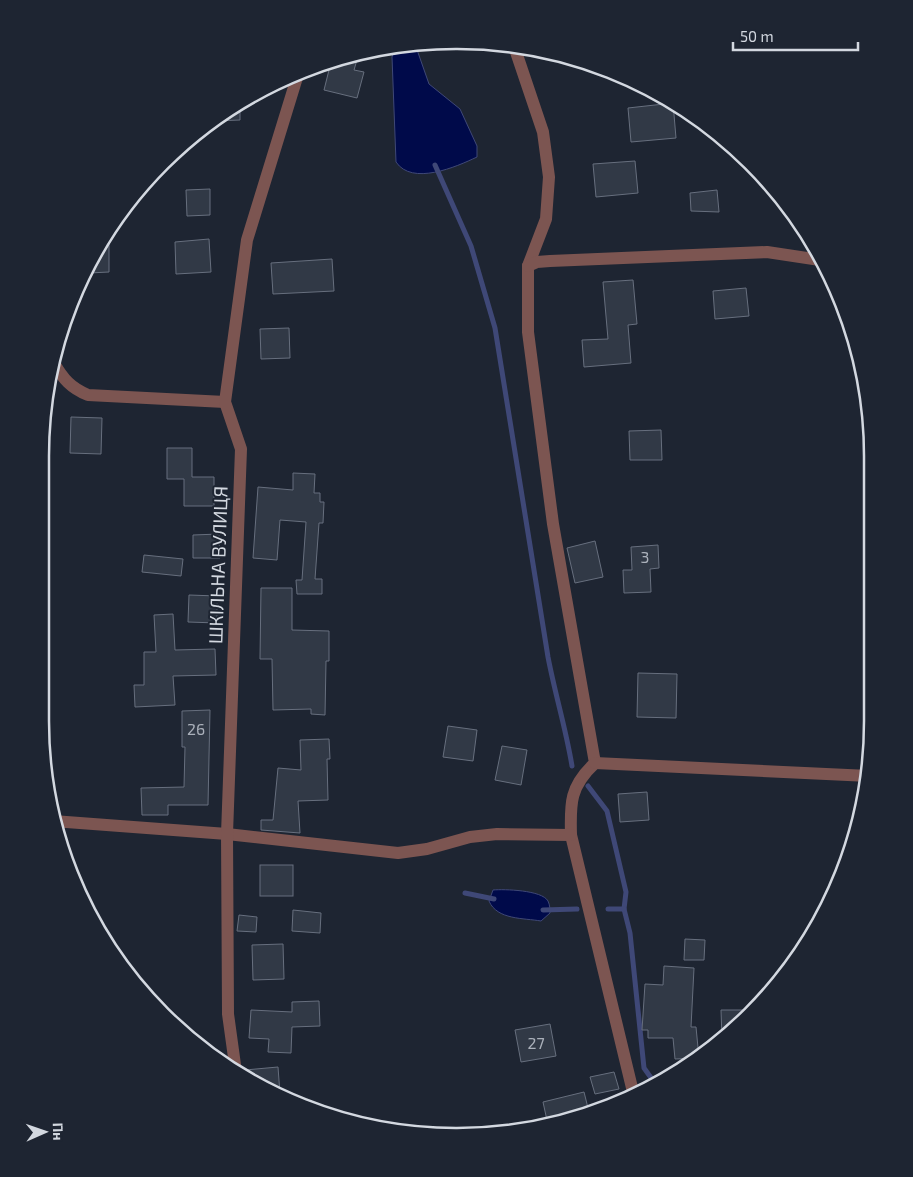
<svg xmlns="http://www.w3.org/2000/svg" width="913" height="1177" font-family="'Exo 2',sans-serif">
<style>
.water{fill:#000a4a;stroke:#3f4877}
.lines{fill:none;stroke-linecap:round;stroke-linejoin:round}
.stream{stroke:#3f4877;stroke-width:5}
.building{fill:#313946;stroke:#676f7e}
.minor{stroke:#7c5551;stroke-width:12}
.labels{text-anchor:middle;stroke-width:4;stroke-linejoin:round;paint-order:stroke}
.number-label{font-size:16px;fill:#aab0ba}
.street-label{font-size:19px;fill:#d3d8e0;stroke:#1e2532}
.rim{fill:none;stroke:#d3d8e0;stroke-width:2.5}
</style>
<rect width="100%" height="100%" fill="#1e2532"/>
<!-- water -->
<g class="water">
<path d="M 415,44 L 429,84 L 460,109 L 477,146 L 477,157 C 456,167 412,186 396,162 L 392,57 L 395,46 Z"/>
<path d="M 493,890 C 504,889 542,890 548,901 C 550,905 550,910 550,913 L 541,921 C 524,918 497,920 489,901 Z"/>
</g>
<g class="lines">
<!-- stream -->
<g class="stream">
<path d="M 435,165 L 471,246 L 495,328 L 548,657 C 555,694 566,729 572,766"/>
<path d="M 588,786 L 607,811 L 626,892 L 624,909 L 630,933 L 644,1068 L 654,1082"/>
<path d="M 465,893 L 494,899"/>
<path d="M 608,909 L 624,909"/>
<path d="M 543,910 L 577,909"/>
</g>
</g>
<!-- building -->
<g class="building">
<path d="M 359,53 L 354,70 L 364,72 L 357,98 L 324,90 L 331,62 Z"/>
<path d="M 240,102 L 240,120 L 214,121 L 225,110 Z"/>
<path d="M 673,103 L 676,138 L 631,142 L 628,108 Z"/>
<path d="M 635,161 L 638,193 L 596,197 L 593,164 Z"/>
<path d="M 210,189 L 210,215 L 187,216 L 186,190 Z"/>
<path d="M 717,190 L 719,212 L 691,211 L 690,193 Z"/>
<path d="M 109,235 L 109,272 L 89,273 L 95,260 Z"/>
<path d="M 209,239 L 211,272 L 176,274 L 175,242 Z"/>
<path d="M 332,259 L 334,291 L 273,294 L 271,263 Z"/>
<path d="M 633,280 L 637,324 L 628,325 L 631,363 L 584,367 L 582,340 L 608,339 L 603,282 Z"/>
<path d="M 746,288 L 749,316 L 715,319 L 713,291 Z"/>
<path d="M 289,328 L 290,358 L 261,359 L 260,329 Z"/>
<path d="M 71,417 L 102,418 L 101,454 L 70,453 Z"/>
<path d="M 661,430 L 662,460 L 630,460 L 629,431 Z"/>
<path d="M 167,448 L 192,448 L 192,477 L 214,477 L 214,506 L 184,506 L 184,479 L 167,479 Z"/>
<path d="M 293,473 L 315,474 L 314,493 L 320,493 L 320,502 L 324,502 L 323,523 L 319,523 L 315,579 L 322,579 L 322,594 L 297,594 L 296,580 L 302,580 L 306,522 L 280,520 L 277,560 L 253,558 L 258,487 L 293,490 Z"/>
<path d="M 219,534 L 220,558 L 193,558 L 193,535 Z"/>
<path d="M 595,541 L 603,577 L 575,583 L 567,548 Z"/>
<path d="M 658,545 L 659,568 L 650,569 L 651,592 L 624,593 L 623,570 L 632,570 L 631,547 Z"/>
<path d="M 144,555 L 183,559 L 181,576 L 142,572 Z"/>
<path d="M 261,588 L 292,588 L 292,630 L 329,631 L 329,661 L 326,661 L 325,715 L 311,714 L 311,709 L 273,710 L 272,659 L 260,659 Z"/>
<path d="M 189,595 L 217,596 L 217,623 L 188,622 Z"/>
<path d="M 173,614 L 175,650 L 215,649 L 216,675 L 173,676 L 175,705 L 135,707 L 134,685 L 144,685 L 144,652 L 156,652 L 154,615 Z"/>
<path d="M 638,673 L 677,674 L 676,718 L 637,717 Z"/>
<path d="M 210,710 L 208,805 L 168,805 L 168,815 L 142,815 L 141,788 L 184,787 L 185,747 L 182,747 L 182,711 Z"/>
<path d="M 448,726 L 477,730 L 473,761 L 443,757 Z"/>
<path d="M 329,739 L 330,759 L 327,759 L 328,800 L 298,801 L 300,833 L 261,830 L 261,820 L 273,820 L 278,768 L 301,770 L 300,740 Z"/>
<path d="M 502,746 L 527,750 L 521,785 L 495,780 Z"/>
<path d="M 647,792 L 649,820 L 620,822 L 618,794 Z"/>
<rect x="260" y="865" width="33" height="31"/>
<path d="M 293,910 L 321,913 L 320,933 L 292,931 Z"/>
<path d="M 239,915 L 257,917 L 256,932 L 237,931 Z"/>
<path d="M 685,939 L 705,940 L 704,960 L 684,960 Z"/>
<path d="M 283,944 L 284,979 L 253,980 L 252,945 Z"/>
<path d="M 664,966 L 694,968 L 691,1027 L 696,1027 L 699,1058 L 675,1059 L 673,1038 L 648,1038 L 648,1030 L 642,1030 L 645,984 L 663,985 Z"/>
<path d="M 319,1001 L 320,1026 L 292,1027 L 291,1053 L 268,1052 L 269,1039 L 249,1038 L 251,1010 L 292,1012 L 292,1002 Z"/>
<path d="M 721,1010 L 755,1010 L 722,1039 Z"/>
<path d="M 550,1024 L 556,1056 L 521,1062 L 515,1030 Z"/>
<path d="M 278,1067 L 280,1094 L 246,1079 L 245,1070 Z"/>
<path d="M 614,1072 L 619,1089 L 595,1094 L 590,1077 Z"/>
<path d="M 584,1092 L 589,1112 L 565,1123 L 548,1125 L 543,1102 Z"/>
</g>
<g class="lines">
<!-- minor -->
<g class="minor">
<path d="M 514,46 L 543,132 L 549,177 L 546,219 L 528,266 L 528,332 L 553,524 L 595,763 C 570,786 570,803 571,835 L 633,1092"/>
<path d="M 528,266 L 537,262 L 550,261 L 767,252 L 820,260"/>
<path d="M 54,363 C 63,379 71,388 88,395 L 225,402"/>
<path d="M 595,763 L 869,776"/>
<path d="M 53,821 L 227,834 L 398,853 L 427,849 L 470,837 L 497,834 L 571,835"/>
<path d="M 236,1072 L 228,1014 L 227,834 L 241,449 L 225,402 L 247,240 L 299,71"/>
</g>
</g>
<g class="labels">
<!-- number labels -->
<g class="number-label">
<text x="645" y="563">3</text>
<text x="196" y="735">26</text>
<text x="536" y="1049">27</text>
</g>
<!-- street labels -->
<g class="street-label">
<text transform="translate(218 565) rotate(-88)" y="7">ШКІЛЬНА ВУЛИЦЯ</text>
</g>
</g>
<!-- crop -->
<path d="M0 0H913V1177H0ZM456 49H457A407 407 0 0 1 864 456V721A407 407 0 0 1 457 1128H456A407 407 0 0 1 49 721V456A407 407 0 0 1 456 49Z" fill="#1e2532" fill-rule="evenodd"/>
<path class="rim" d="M456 49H457A407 407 0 0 1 864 456V721A407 407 0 0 1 457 1128H456A407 407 0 0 1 49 721V456A407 407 0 0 1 456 49Z"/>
<!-- north arrow -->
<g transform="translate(45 1132) rotate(88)" stroke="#1e2532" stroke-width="4" paint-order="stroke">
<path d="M0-4L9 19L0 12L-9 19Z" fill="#d3d8e0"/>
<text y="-8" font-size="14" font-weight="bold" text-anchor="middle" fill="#d3d8e0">Пн</text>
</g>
<!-- scale -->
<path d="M733 42v8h125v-8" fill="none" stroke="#d3d8e0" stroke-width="2.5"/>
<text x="740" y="42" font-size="15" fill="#d3d8e0" stroke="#1e2532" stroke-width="4" paint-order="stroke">50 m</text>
</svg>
